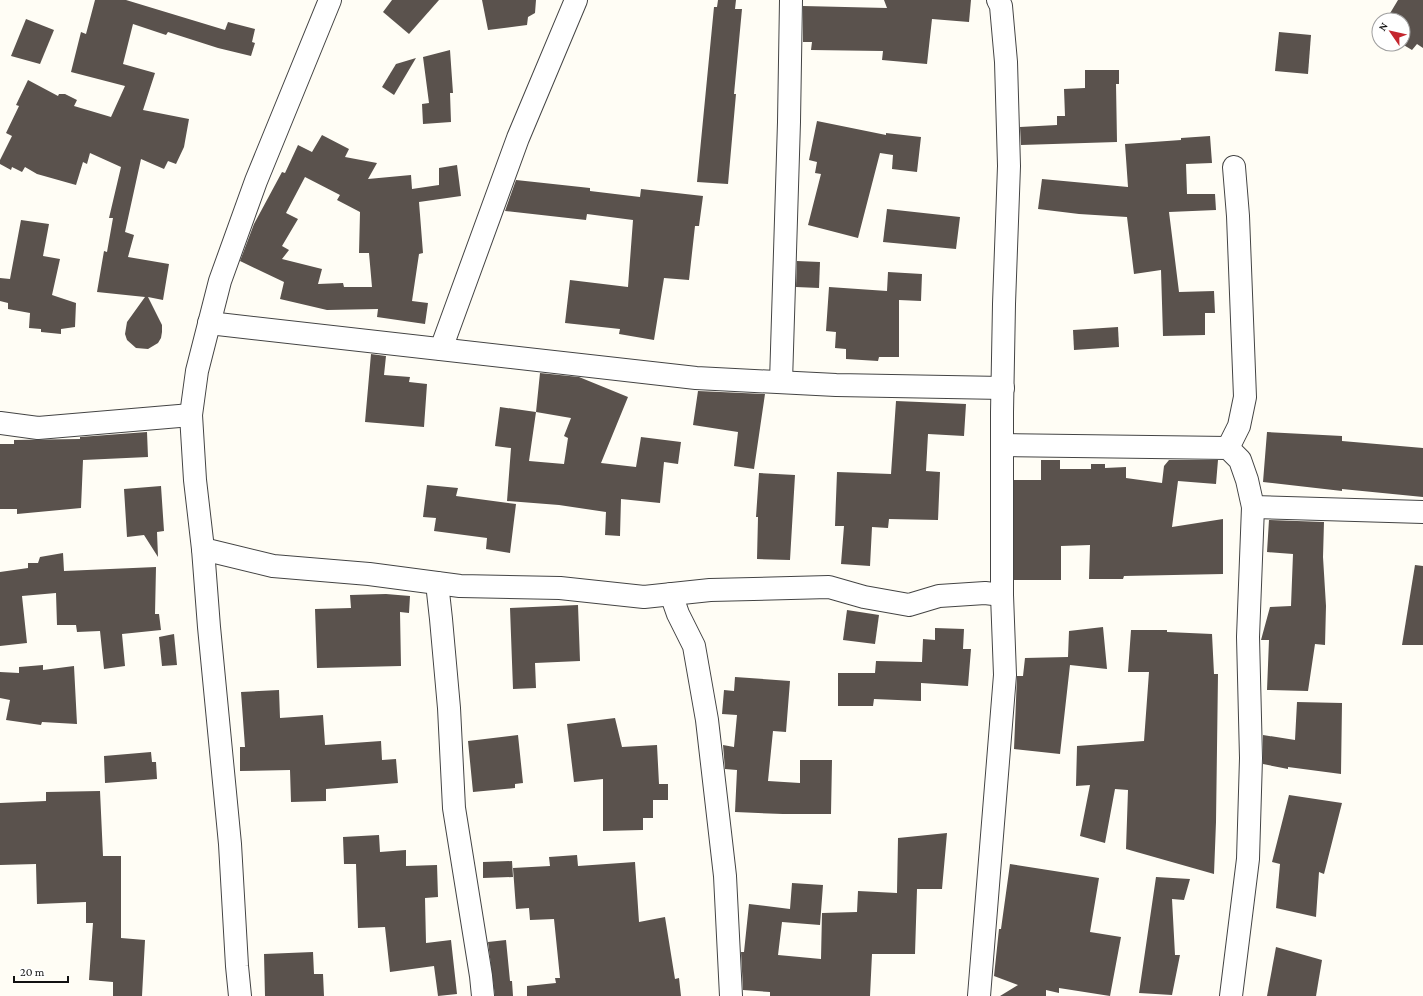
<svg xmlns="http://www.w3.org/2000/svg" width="1423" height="996" font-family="'Crimson Pro',serif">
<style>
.building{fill:#5a524d;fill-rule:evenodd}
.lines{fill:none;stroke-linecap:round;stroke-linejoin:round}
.street-casing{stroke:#444;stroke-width:24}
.street{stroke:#fff;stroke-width:22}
</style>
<rect width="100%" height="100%" fill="#fffdf5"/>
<!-- building -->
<g class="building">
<path d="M 95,0 L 126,0 L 225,30 L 228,22 L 255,29 L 252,42 L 255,43 L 251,56 L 218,48 L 168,32 L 166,35 L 133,24 L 123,64 L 155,73 L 143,110 L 189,119 L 184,147 L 176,164 L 168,161 L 164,169 L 141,159 L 125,232 L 134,235 L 128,257 L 169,264 L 163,300 L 148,297 L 162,325 L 162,332 L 161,338 L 158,343 L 148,349 L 136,348 L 127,340 L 125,334 L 127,322 L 145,297 L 97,292 L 104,251 L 107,252 L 113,218 L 109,218 L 121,167 L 90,153 L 87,164 L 83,162 L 76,185 L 37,174 L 25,167 L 22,172 L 12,167 L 11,170 L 0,164 L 0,160 L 12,136 L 6,133 L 19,106 L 16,105 L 28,80 L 58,96 L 59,94 L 65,94 L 77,100 L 74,106 L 111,117 L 125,86 L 71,72 L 81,32 L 86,34 Z"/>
<path d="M 392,0 L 439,0 L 409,34 L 383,12 Z"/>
<path d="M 482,0 L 536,0 L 535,13 L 528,17 L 527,25 L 488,30 Z"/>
<path d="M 718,0 L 736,0 L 735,9 L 742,9 L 734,94 L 736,94 L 728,184 L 697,182 L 714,7 L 717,7 Z"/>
<path d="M 884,0 L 971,0 L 969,22 L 932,19 L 927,64 L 882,60 L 883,51 L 811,50 L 812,42 L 803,42 L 803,6 L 887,8 Z"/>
<path d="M 1398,0 L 1423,0 L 1423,48 L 1417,44 L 1412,50 L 1402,44 L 1403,20 L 1386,20 Z"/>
<path d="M 26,19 L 54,30 L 40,64 L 11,56 Z"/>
<path d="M 1279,32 L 1311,35 L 1308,74 L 1275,71 Z"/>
<path d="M 450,50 L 453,93 L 450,93 L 451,122 L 423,124 L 422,104 L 429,103 L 423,57 Z"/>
<path d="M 416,58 L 394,95 L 382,87 L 396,64 Z"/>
<path d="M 1085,70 L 1119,70 L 1119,84 L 1116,84 L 1117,142 L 1021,145 L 1020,127 L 1057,125 L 1057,116 L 1065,116 L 1064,89 L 1085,88 Z"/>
<path d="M 817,121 L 886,135 L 886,133 L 921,137 L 917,172 L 892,169 L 893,155 L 880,153 L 858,238 L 808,225 L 821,174 L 815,173 L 817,162 L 809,160 Z"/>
<path d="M 322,135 L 349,149 L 345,157 L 377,163 L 368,179 L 411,175 L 412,189 L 439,185 L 439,168 L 457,165 L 461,196 L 419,202 L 423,253 L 419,254 L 412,301 L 428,303 L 425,324 L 377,317 L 378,309 L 327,310 L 280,299 L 284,282 L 240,261 L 254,224 L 282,172 L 285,173 L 298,145 L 312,152 ZM 305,177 L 340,195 L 337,200 L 360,212 L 359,253 L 369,253 L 372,287 L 344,287 L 343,283 L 318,284 L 322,269 L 282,259 L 289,250 L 282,246 L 298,219 L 286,213 Z"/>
<path d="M 1210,136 L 1212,163 L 1186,164 L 1187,194 L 1215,194 L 1216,210 L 1169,212 L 1179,292 L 1214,291 L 1215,313 L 1205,313 L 1205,335 L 1163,336 L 1161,270 L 1134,274 L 1127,217 L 1079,214 L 1038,209 L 1042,179 L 1128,187 L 1125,144 L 1181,140 L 1181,138 Z"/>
<path d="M 516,180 L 590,188 L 590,191 L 640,197 L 641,189 L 703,196 L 699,226 L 695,226 L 689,280 L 664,278 L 654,340 L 619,334 L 620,329 L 565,323 L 570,280 L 628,287 L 633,220 L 587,214 L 586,220 L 505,211 Z"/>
<path d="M 887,209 L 960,217 L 956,249 L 883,242 Z"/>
<path d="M 21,220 L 49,224 L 43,256 L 60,259 L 52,295 L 76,303 L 75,327 L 61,329 L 61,334 L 41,332 L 41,329 L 29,328 L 30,313 L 8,309 L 8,303 L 0,301 L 0,278 L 10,279 Z"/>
<path d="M 797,261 L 820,262 L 819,288 L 796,287 Z"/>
<path d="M 888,272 L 922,274 L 921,301 L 899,300 L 899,357 L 879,357 L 878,361 L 846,359 L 846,349 L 835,348 L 836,332 L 826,331 L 829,287 L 887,291 Z"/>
<path d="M 1118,327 L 1119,347 L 1074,350 L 1073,330 Z"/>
<path d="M 371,354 L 386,356 L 384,375 L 410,377 L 409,382 L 427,384 L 424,427 L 365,422 Z"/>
<path d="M 540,373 L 579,377 L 628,397 L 601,463 L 636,467 L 641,437 L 681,442 L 678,464 L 664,462 L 660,503 L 621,499 L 620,536 L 605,535 L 606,512 L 559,505 L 507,501 L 511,448 L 495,446 L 500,407 L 536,412 ZM 536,412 L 571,418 L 564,436 L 568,438 L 564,464 L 529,461 Z"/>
<path d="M 698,391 L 765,394 L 754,469 L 734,466 L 738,432 L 693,425 Z"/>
<path d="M 896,401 L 966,404 L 964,436 L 928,434 L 926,471 L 940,472 L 938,520 L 889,519 L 888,528 L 872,527 L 870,566 L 841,564 L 844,526 L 835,526 L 837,472 L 891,474 Z"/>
<path d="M 147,432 L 148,457 L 83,460 L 81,508 L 17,514 L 17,509 L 0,509 L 0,444 L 14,444 L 14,440 L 80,439 L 80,437 Z"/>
<path d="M 1267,432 L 1342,436 L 1342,441 L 1423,448 L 1423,497 L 1342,489 L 1342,491 L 1263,482 Z"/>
<path d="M 1041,460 L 1060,460 L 1060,469 L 1091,469 L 1091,464 L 1105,464 L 1105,468 L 1126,467 L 1126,478 L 1162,483 L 1164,466 L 1169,460 L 1218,460 L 1216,484 L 1178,481 L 1172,527 L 1223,519 L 1223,574 L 1124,576 L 1123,579 L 1089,579 L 1090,545 L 1061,546 L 1061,580 L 1014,580 L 1014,480 L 1041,480 Z"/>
<path d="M 759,473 L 795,475 L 790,560 L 757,559 L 758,517 L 756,517 Z"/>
<path d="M 427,485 L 458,488 L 456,496 L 516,504 L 510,553 L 486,549 L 487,538 L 434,531 L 436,518 L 423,517 Z"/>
<path d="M 161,486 L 164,531 L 157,532 L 158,557 L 144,535 L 127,537 L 124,489 Z"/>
<path d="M 1269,520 L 1324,522 L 1323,557 L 1326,606 L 1325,645 L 1315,644 L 1308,691 L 1267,690 L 1269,640 L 1261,640 L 1270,607 L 1291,606 L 1293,554 L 1267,552 Z"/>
<path d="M 63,553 L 64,571 L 156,567 L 155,614 L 159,614 L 161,630 L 122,634 L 125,666 L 104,669 L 100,631 L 77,632 L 76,625 L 57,625 L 56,593 L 22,596 L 27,643 L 0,646 L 0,572 L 28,568 L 28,563 L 38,563 L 40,557 Z"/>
<path d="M 1415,565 L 1423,566 L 1423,645 L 1402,645 Z"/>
<path d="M 386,594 L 410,596 L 409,613 L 400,612 L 401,666 L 317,668 L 315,609 L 351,608 L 350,595 Z"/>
<path d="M 578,605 L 580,661 L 535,663 L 536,688 L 513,689 L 510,608 Z"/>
<path d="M 847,610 L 879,615 L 875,644 L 843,640 Z"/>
<path d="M 1103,627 L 1107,669 L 1070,665 L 1060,754 L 1014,749 L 1017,676 L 1023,676 L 1025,658 L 1068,657 L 1069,631 Z"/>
<path d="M 935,628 L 964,629 L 963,649 L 971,649 L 968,686 L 921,683 L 921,701 L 874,699 L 873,706 L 838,706 L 838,673 L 875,673 L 876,661 L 922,662 L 923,639 L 935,640 Z"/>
<path d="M 1131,630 L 1167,630 L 1167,632 L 1212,634 L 1214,674 L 1218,674 L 1216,822 L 1214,874 L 1126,849 L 1128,790 L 1115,789 L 1105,843 L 1080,836 L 1090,785 L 1076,786 L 1077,746 L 1144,741 L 1149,672 L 1128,672 Z"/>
<path d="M 174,634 L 177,665 L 162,666 L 159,637 Z"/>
<path d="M 43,665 L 43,670 L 74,666 L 77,724 L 42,722 L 41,725 L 6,720 L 10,700 L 0,698 L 0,672 L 19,673 L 19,667 Z"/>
<path d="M 735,677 L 790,681 L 786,732 L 773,731 L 768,781 L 800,783 L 800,760 L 832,760 L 831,814 L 783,814 L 735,812 L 737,770 L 725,769 L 723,745 L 734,747 L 737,715 L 722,714 L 724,690 L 734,691 Z"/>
<path d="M 279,690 L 280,718 L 323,715 L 325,745 L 381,741 L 382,760 L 396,759 L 398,783 L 326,789 L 326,801 L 291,802 L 290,770 L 240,771 L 240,747 L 245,747 L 241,692 Z"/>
<path d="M 1297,702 L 1342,703 L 1341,774 L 1288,767 L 1288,769 L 1263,764 L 1263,735 L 1295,740 Z"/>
<path d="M 615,718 L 622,747 L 657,745 L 659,784 L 668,784 L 668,800 L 653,800 L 653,818 L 643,818 L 643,830 L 603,831 L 603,779 L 574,782 L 567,724 Z"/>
<path d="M 518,735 L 523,783 L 515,784 L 515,788 L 473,792 L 468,741 Z"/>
<path d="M 151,752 L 152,762 L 156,762 L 157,779 L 105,783 L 104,756 Z"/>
<path d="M 100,791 L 103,856 L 121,856 L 121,938 L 145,940 L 142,996 L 113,996 L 113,982 L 89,980 L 93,923 L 86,923 L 86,902 L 37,904 L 36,864 L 0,865 L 0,803 L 46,801 L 46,792 Z"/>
<path d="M 1289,795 L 1342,803 L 1324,874 L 1319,872 L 1316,917 L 1276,908 L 1280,864 L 1272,862 Z"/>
<path d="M 947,833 L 942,889 L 917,889 L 915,954 L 872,954 L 870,996 L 770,996 L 770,992 L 743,990 L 741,952 L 744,952 L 749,904 L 790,909 L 792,883 L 823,885 L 820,925 L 782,922 L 778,955 L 821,959 L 822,913 L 857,912 L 858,891 L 897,893 L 898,838 Z"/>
<path d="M 379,835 L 380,852 L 406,850 L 406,866 L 437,865 L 438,897 L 425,898 L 426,943 L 451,940 L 457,994 L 438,996 L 434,966 L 390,972 L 385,927 L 358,928 L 356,864 L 344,864 L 343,837 Z"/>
<path d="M 577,855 L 578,866 L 635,862 L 639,922 L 665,917 L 675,979 L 679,978 L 681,996 L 527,996 L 527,986 L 556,983 L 555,978 L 560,978 L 554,919 L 530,920 L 529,908 L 516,909 L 513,868 L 550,866 L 549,857 Z"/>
<path d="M 512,861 L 513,877 L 483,878 L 483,862 Z"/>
<path d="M 1010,864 L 1099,878 L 1090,932 L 1121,937 L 1110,996 L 1059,988 L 1059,993 L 1046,990 L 1046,996 L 1000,996 L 1018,985 L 994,976 L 999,929 L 1001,929 Z"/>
<path d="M 1156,877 L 1190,879 L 1184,900 L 1172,899 L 1175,955 L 1180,955 L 1172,995 L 1139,993 Z"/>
<path d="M 506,940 L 510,981 L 512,981 L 513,996 L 495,996 L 488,942 Z"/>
<path d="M 1276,947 L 1322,960 L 1316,996 L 1267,996 Z"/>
<path d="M 313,952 L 314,974 L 323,974 L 324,996 L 265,996 L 264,954 Z"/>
</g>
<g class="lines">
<defs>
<g id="street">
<path d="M 209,323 L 696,378 L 836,385 L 1003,388"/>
<path d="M 441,349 L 518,138 L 576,0"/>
<path d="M 781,382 L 789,122 L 791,0"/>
<path d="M 0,423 L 38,428 L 191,415"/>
<path d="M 1002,445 L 1228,448 L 1240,460 L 1247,480 L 1253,507 L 1423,512"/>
<path d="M 1228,448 L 1239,426 L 1245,397 L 1238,216 L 1234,167"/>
<path d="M 203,549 L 273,566 L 369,574 L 460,586 L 560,588 L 644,597 L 710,590 L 829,587 L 864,597 L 909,605 L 939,596 L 985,593 L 1002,595"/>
<path d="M 437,583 L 441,619 L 449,708 L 454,808 L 481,976 L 483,996"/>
<path d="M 671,594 L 678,614 L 694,646 L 707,720 L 725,876 L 731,996"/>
<path d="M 240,996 L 237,966 L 230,844 L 209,627 L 203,549 L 195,480 L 191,415 L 197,371 L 220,281 L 256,181 L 330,0"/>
<path d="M 979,996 L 1005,675 L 1002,595 L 1002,412 L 1004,304 L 1009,166 L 1006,62 L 1001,6 L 998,0"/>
<path d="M 1231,996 L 1248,859 L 1251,758 L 1248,637 L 1253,507"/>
</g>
</defs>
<!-- street casing -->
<use href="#street" class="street-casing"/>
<!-- street -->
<use href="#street" class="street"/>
</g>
<!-- north arrow -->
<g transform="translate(1391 32) rotate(304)"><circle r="19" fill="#ffffff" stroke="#a0a0a0"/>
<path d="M0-3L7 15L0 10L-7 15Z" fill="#c4262e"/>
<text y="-6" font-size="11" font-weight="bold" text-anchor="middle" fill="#111111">N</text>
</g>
<!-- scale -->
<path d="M14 976v6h54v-6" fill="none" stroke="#111111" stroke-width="2"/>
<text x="20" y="976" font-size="12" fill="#111111" stroke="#ffffff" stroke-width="3" paint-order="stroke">20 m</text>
</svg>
